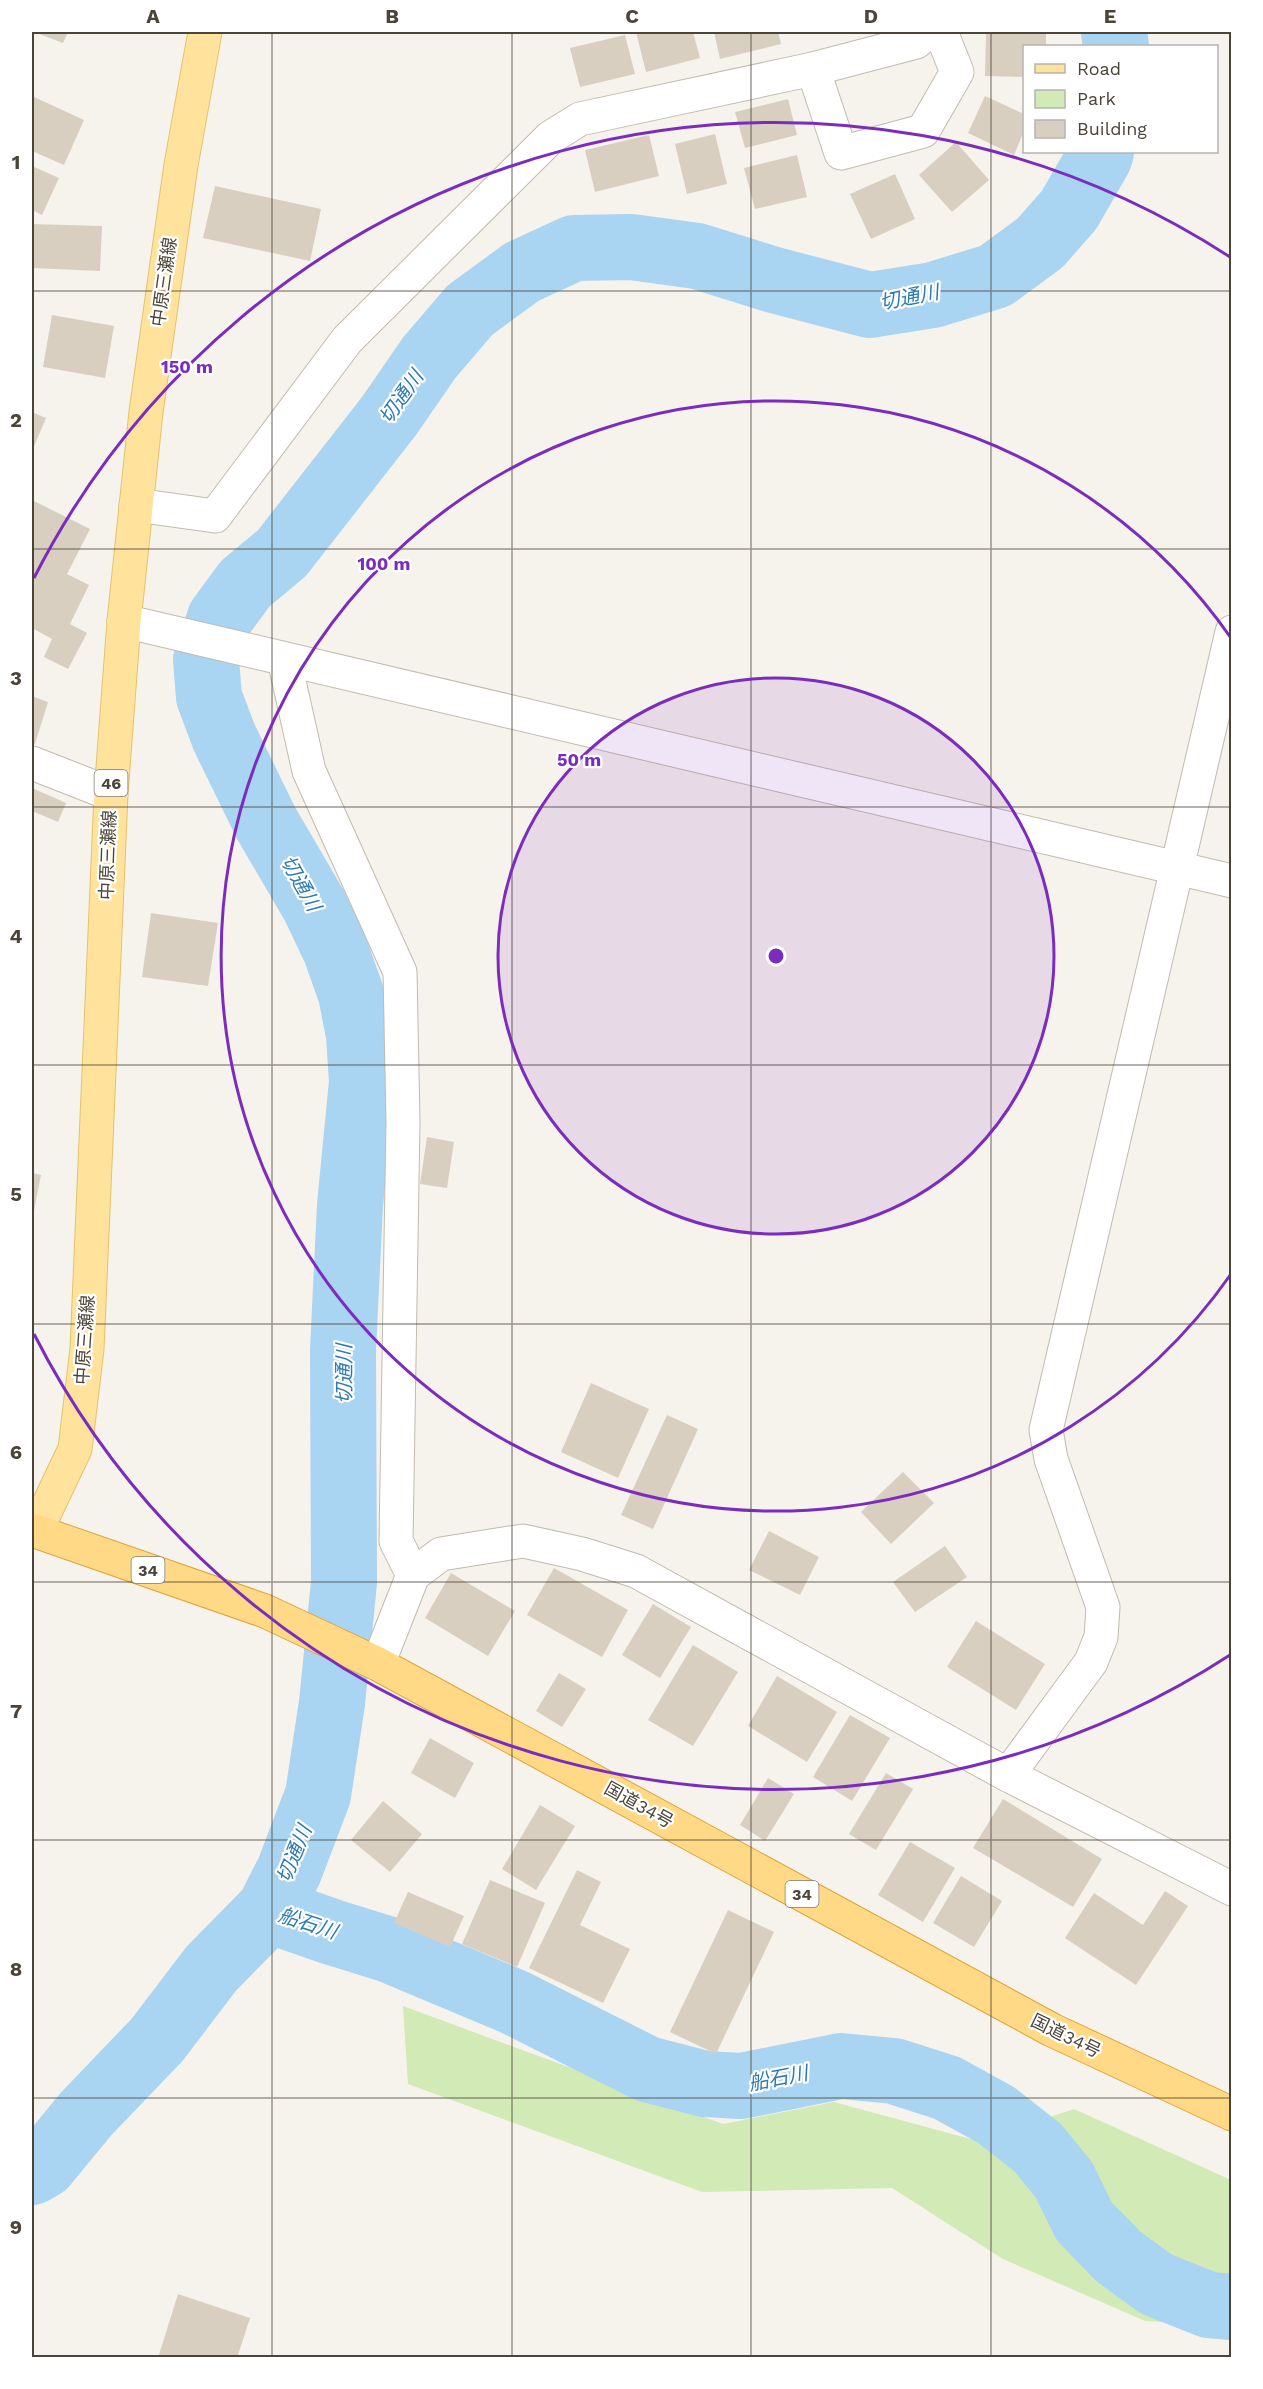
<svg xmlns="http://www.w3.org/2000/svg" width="1263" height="2389" font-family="'Work Sans','Noto Sans JP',sans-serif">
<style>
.green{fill:#d2eab5}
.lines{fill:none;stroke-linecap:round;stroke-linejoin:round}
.river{stroke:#a9d4f2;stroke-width:66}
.building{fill:#d8cfc1}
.minor-casing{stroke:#c2bbae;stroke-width:35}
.primary-casing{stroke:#e6c16a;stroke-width:35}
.trunk-casing{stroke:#e0a43c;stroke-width:35}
.minor{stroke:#fff;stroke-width:33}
.primary{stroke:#ffe39c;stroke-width:33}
.trunk{stroke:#ffd985;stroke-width:33}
.grid{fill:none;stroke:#4b4439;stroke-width:1.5;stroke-opacity:0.55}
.ring{fill:none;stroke:#7b2cbf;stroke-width:3}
.labels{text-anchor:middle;stroke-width:4.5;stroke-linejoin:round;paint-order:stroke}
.shield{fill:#fff;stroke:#817c74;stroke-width:1.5}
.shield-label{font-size:16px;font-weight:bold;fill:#4b4439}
.street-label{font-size:18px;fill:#4b4439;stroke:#fff}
.water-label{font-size:20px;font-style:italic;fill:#2e7ab2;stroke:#fff}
.centre{fill:#7b2cbf;stroke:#fff;stroke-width:3}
.ring-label{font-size:18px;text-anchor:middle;font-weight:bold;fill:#7b2cbf;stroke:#fff;stroke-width:4.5;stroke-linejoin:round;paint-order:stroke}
.neatline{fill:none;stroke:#4b4439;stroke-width:2}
.grid-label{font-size:20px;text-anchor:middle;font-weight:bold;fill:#4b4439}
</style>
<rect width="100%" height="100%" fill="#f6f3ec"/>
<!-- green -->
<path class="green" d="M 403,2006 L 723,2124 L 834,2102 L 978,2141 L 1074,2109 L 1231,2180 L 1231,2326 L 1145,2321 L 1003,2259 L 892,2188 L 702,2192 L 408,2084 Z"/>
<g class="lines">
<!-- river -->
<g class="river">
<path d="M 1114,32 L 1116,46"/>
<path d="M 269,1910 L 332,1932 L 390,1950 L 514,2002 L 647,2069 L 705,2084 L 741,2086 L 841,2066 L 894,2071 L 947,2088 L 996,2115 L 1038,2148 L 1064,2180 L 1084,2221 L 1118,2256 L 1156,2284 L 1209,2305 L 1232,2307"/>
<path d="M 32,2172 L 44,2165 L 86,2114 L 157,2040 L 211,1969 L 269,1910 L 289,1871 L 318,1795 L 332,1703 L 344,1582 L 343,1350 L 350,1205 L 362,1082 L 359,1035 L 351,994 L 335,949 L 314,905 L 266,823 L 224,737 L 209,697 L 206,660 L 220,618 L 245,584 L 282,553 L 389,416 L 429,358 L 470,310 L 522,272 L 574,248 L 631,247 L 697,256 L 774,280 L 870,305 L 933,295 L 995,276 L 1040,243 L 1069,210 L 1099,158 L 1101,152"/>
</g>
</g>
<!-- building -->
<g class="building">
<path d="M 34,32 L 68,32 L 63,43 Z"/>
<path d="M 636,32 L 693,32 L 700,58 L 646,72 Z"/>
<path d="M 714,32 L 778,32 L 781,44 L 720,59 Z"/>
<path d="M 986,32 L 1046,33 L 1046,46 L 1024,46 L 1024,77 L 985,76 Z"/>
<path d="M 625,35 L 635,74 L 580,87 L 570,48 Z"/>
<path d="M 32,96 L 84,120 L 64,165 L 32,151 Z"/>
<path d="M 985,96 L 1024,114 L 1024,131 L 1014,155 L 968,133 Z"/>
<path d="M 788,99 L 797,135 L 745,148 L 735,112 Z"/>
<path d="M 715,134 L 727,184 L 687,194 L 675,144 Z"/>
<path d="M 649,135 L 659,176 L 595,192 L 585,150 Z"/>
<path d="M 956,142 L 989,180 L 952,212 L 919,175 Z"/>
<path d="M 797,155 L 807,197 L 755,209 L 744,168 Z"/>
<path d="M 32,166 L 59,178 L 42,215 L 32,210 Z"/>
<path d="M 895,174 L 915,219 L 871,239 L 850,194 Z"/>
<path d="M 215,186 L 321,209 L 310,261 L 203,238 Z"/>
<path d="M 32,224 L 102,226 L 100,271 L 32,268 Z"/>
<path d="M 52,315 L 114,326 L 105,378 L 43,367 Z"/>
<path d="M 32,412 L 46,418 L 32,451 Z"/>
<path d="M 32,500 L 90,529 L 67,574 L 89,585 L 70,624 L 87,633 L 68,669 L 44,657 L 52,639 L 32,628 Z"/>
<path d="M 32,696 L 48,702 L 35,744 L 32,743 Z"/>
<path d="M 32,788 L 66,803 L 58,822 L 32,811 Z"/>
<path d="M 151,913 L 218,923 L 208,986 L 142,977 Z"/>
<path d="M 427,1137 L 454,1142 L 447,1188 L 420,1184 Z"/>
<path d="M 32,1173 L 41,1175 L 33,1216 L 32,1216 Z"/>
<path d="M 591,1383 L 649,1409 L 618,1478 L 561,1452 Z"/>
<path d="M 667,1415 L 698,1429 L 653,1529 L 621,1515 Z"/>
<path d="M 903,1472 L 934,1503 L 891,1544 L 861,1512 Z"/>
<path d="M 769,1531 L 819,1557 L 800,1595 L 749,1570 Z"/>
<path d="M 945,1546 L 967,1577 L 915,1612 L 893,1582 Z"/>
<path d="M 554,1568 L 628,1610 L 602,1657 L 527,1615 Z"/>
<path d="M 451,1573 L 515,1611 L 488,1656 L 425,1618 Z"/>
<path d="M 653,1604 L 691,1627 L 660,1678 L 622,1655 Z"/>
<path d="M 976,1621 L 1045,1664 L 1016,1710 L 947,1667 Z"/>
<path d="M 693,1645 L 738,1672 L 693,1746 L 648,1720 Z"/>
<path d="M 559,1673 L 586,1689 L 562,1727 L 536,1711 Z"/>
<path d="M 777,1676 L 837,1712 L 807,1762 L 748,1726 Z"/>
<path d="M 850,1715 L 890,1738 L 852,1801 L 813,1777 Z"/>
<path d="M 430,1738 L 474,1763 L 455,1798 L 411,1773 Z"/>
<path d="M 886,1773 L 913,1789 L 876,1850 L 849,1834 Z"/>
<path d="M 768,1778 L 794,1794 L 765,1841 L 740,1825 Z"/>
<path d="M 1003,1799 L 1102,1859 L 1073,1907 L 973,1848 Z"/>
<path d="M 383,1801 L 422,1834 L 390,1872 L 351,1840 Z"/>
<path d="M 540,1805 L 575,1826 L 536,1890 L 502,1869 Z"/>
<path d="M 910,1842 L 955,1868 L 923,1922 L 878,1895 Z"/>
<path d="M 577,1870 L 601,1882 L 580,1925 L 630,1949 L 603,2003 L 529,1968 Z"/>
<path d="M 961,1876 L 1002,1901 L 974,1947 L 933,1923 Z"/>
<path d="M 490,1880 L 545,1903 L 517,1967 L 462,1944 Z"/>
<path d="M 1165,1891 L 1188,1906 L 1136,1985 L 1065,1938 L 1094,1893 L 1143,1925 Z"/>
<path d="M 408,1892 L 464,1916 L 450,1947 L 394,1923 Z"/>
<path d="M 728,1910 L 774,1932 L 716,2054 L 670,2032 Z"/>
<path d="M 178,2294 L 250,2318 L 237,2358 L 158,2358 Z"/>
</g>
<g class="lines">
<defs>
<g id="minor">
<path d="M 813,69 L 841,153 L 923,131 L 957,72 L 941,32"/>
<path d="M 136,505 L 215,516 L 347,340 L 551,137 L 580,119 L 813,69 L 916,42 L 928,32"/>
<path d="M 124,621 L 1232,881"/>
<path d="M 284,659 L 309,771 L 400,972 L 403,1121 L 396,1541 L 413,1575"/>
<path d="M 32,763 L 111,794"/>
<path d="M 378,1664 L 413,1575 L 441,1554 L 523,1541 L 582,1554 L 636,1571 L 1008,1775 L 1232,1889"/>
<path d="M 1008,1775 L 1091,1662 L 1101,1637 L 1103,1607 L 1051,1459 L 1046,1430 L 1232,632"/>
</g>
<path id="primary" d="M 36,1531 L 75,1449 L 87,1349 L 111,794 L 124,621 L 146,412 L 181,165 L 205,32"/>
<path id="trunk" d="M 32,1530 L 265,1611 L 378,1664 L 1052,2030 L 1232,2114"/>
</defs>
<!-- minor casing -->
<use href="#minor" class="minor-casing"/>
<!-- primary casing -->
<use href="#primary" class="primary-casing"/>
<!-- trunk casing -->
<use href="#trunk" class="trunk-casing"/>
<!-- minor -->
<use href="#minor" class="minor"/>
<!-- primary -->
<use href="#primary" class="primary"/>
<!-- trunk -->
<use href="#trunk" class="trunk"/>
</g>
<!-- grid -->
<path class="grid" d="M 272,32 L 272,2358M 512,32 L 512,2358M 751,32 L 751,2358M 991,32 L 991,2358M 32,291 L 1232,291M 32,549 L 1232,549M 32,807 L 1232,807M 32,1065 L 1232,1065M 32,1324 L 1232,1324M 32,1582 L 1232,1582M 32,1840 L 1232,1840M 32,2098 L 1232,2098"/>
<!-- distance rings -->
<circle cx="776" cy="956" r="278" fill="#7b2cbf" fill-opacity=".12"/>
<g class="ring">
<circle cx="776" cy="956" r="278"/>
<path d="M1231 1274A555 555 0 1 1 1231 638"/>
<path d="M1230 1655A833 833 0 0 1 34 1334M34 578A833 833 0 0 1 1230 257"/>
</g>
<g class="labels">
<!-- shield labels -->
<g class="shield">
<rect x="94.5" y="770" width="33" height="26" rx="4.5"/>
<rect x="131.5" y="1557" width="33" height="26" rx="4.5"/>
<rect x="785.5" y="1881" width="33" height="26" rx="4.5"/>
</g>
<g class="shield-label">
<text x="111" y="789">46</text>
<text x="148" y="1576">34</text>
<text x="802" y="1900">34</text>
</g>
<!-- street labels -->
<g class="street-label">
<text transform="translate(164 282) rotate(-82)" y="6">中原三瀬線</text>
<text transform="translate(108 855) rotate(-88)" y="6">中原三瀬線</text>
<text transform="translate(85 1340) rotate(-86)" y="6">中原三瀬線</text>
<text transform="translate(639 1805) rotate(29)" y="6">国道34号</text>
<text transform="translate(1066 2036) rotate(26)" y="6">国道34号</text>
</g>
<!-- water labels -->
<g class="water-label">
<text transform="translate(909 297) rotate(-11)" y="7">切通川</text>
<text transform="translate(401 397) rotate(-55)" y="7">切通川</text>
<text transform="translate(301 883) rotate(61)" y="7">切通川</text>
<text transform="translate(344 1374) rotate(-90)" y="7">切通川</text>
<text transform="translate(294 1854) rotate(-68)" y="7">切通川</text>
<text transform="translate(308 1923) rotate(18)" y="7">船石川</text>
<text transform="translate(778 2078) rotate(-11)" y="7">船石川</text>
</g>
</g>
<circle cx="776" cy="956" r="9" class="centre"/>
<g class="ring-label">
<text x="187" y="373">150 m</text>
<text x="384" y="570">100 m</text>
<text x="579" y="766">50 m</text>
</g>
<!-- border -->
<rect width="1263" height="2389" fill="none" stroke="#ffffff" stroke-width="66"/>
<!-- legend -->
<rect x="1023" y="45" width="195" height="108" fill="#ffffff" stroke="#b7b4b0" stroke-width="1.5"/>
<rect x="1035" y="64" width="30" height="9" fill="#ffe39c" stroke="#b7b4b0" stroke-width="1.5"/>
<text x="1077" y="75" font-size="18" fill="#4b4439">Road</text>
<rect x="1035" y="90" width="30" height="18" fill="#d2eab5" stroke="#b7b4b0" stroke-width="1.5"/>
<text x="1077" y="105" font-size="18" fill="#4b4439">Park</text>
<rect x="1035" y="120" width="30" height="18" fill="#d8cfc1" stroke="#b7b4b0" stroke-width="1.5"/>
<text x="1077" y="135" font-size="18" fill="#4b4439">Building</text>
<rect x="33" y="33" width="1197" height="2323" class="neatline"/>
<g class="grid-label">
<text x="153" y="23">A</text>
<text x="392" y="23">B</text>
<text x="632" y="23">C</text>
<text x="871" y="23">D</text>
<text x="1110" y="23">E</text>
<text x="16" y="169">1</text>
<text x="16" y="427">2</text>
<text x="16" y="685">3</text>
<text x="16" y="943">4</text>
<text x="16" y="1201">5</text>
<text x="16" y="1459">6</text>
<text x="16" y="1718">7</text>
<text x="16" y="1976">8</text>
<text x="16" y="2234">9</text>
</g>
</svg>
